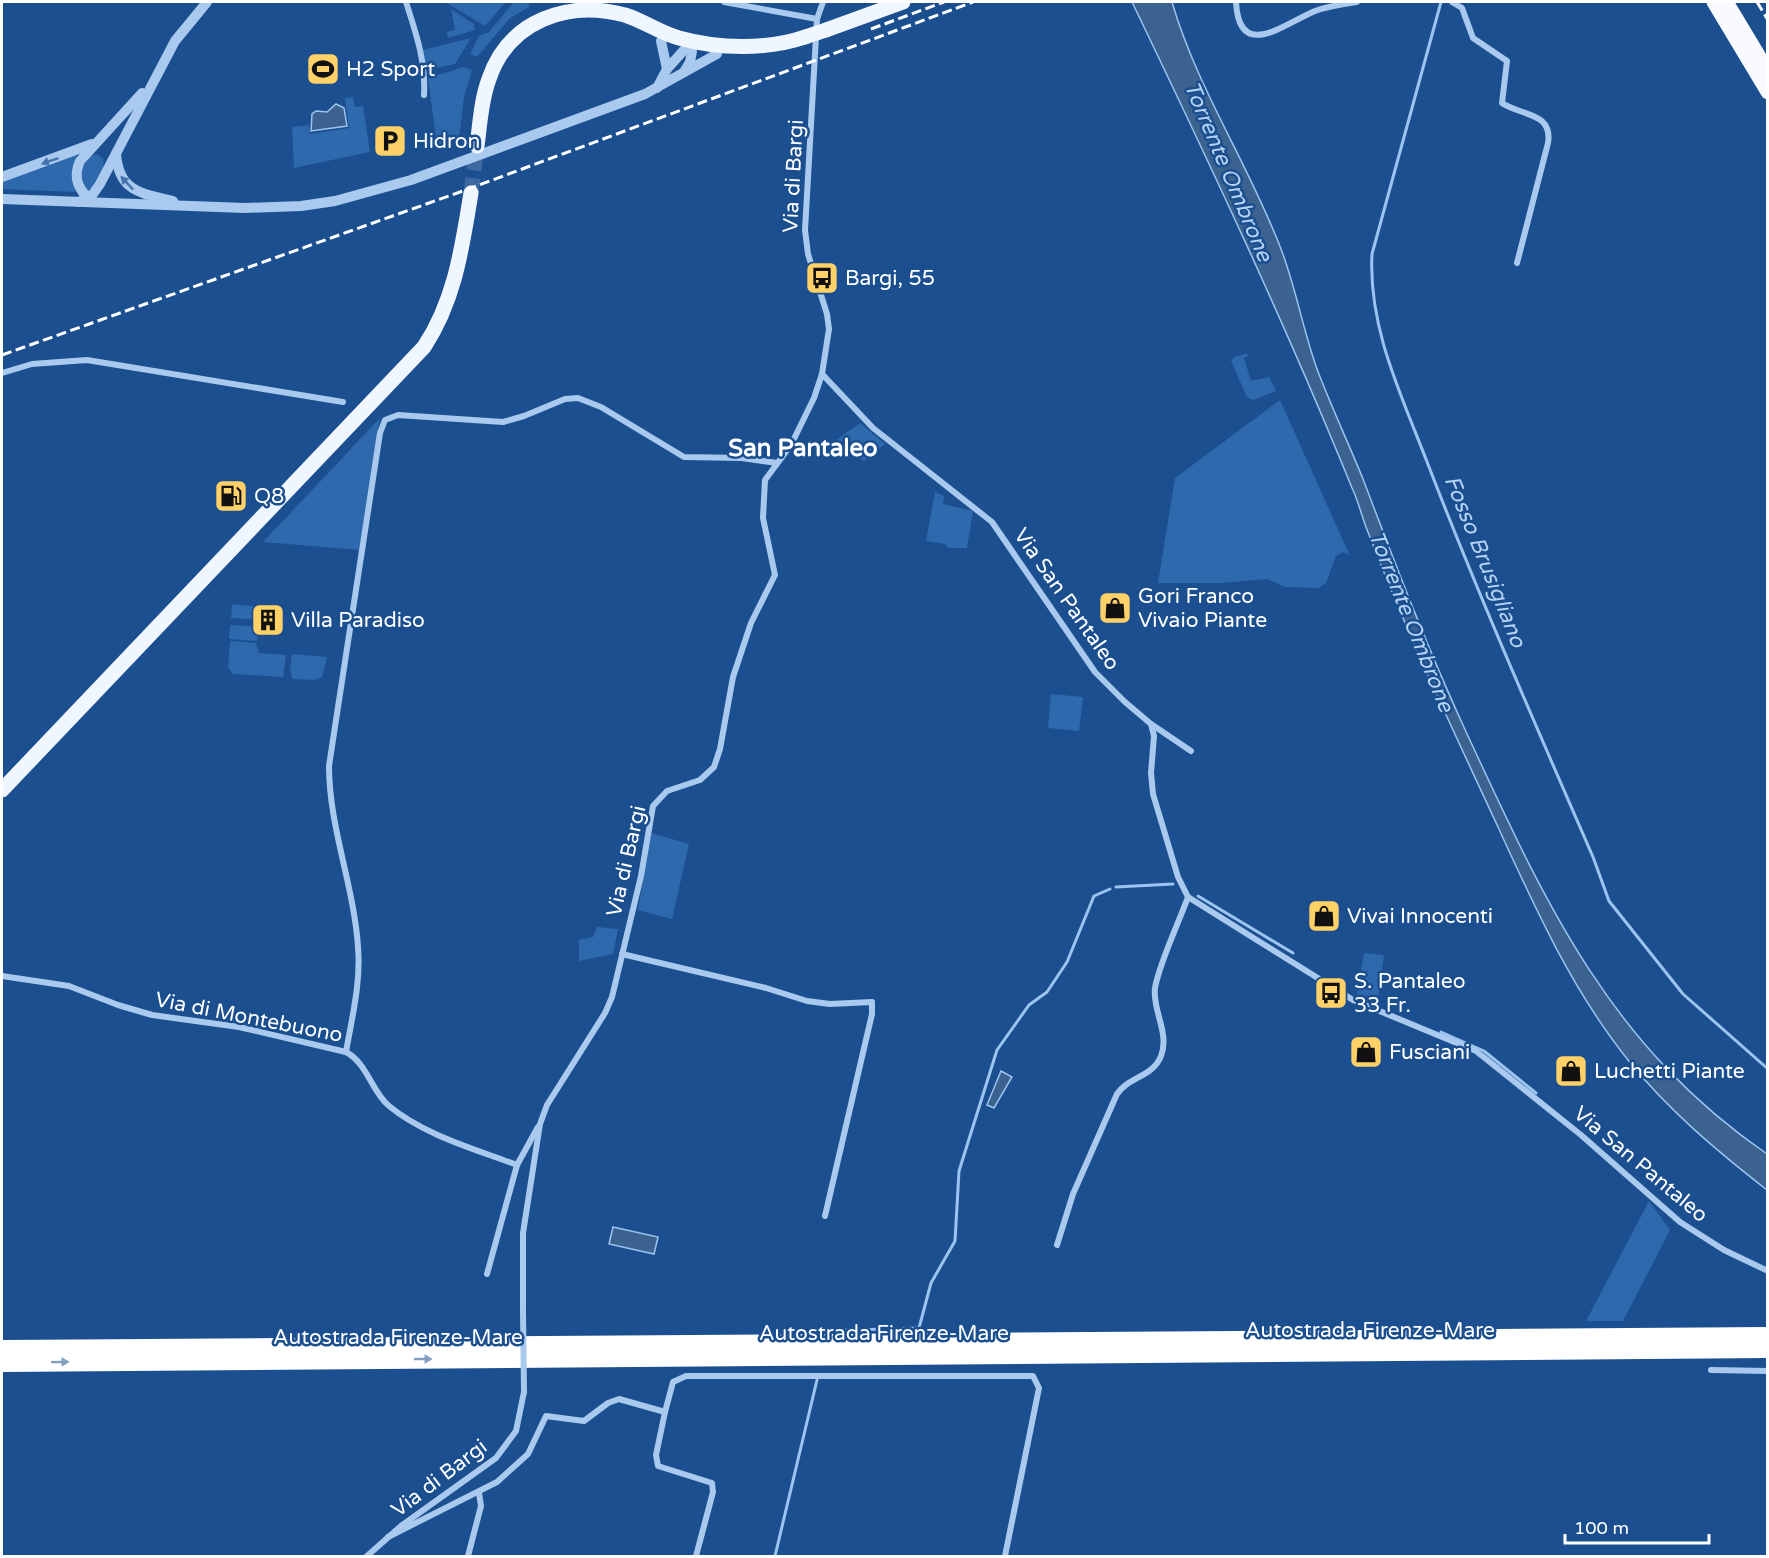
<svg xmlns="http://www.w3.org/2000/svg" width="1769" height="1558" font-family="'Varela Round',sans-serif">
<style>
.green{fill:#2e69ad}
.water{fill:#3c6290;stroke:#9cc4f0;stroke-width:1.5}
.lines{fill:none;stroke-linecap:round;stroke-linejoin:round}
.stream{stroke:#9cc4f0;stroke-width:3}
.primary-tunnel{stroke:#3d69a0;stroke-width:15;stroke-dasharray:15 8;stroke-linecap:butt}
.minor{stroke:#a9c9ee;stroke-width:6}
.tertiary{stroke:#a9c9ee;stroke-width:10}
.primary{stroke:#f0f6ff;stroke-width:15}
.trunk{stroke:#f8faff;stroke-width:15}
.motorway{stroke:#fff;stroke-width:18}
.rail{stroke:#fff;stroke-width:3;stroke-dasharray:10 4.5;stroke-linecap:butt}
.minor-bridge{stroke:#a9c9ee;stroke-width:6}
.primary-bridge{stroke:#f0f6ff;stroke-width:15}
.oneway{fill:#4674ac}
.oneway2{fill:#829ec1}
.labels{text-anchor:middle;stroke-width:5;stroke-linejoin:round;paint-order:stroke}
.poi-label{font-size:21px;fill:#fff;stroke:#1b4f8f;text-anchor:start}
.street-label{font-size:21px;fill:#fff;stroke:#1b4f8f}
.water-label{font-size:22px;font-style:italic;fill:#b5d3f5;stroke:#1b4f8f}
.quarter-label{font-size:24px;font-weight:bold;fill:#fff;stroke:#1b4f8f}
</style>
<rect width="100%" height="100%" fill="#1b4f8f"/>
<!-- green -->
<g class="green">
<path d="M 445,2 L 506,2 L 485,26 Z"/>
<path d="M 514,2 L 529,2 L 529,7 L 510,18 L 477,57 L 470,54 L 479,36 L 489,32 Z"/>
<path d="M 451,9 L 474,24 L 475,30 L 448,38 L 447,32 L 455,30 Z"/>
<path d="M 471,38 L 455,64 L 432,69 L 425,64 L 423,50 Z"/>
<path d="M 464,67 L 472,70 L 464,97 L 459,139 L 437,146 L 428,78 Z"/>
<path d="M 353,97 L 355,107 L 363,106 L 370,152 L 294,168 L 292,127 L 309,125 L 310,134 L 349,128 L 345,98 Z"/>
<path d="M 77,154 L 72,179 L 75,192 L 2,189 L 2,182 Z"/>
<path d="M 96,154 L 103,158 C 106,170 98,183 89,191 L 82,186 L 80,171 L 90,156 Z"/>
<path d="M 1247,353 L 1248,356 L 1244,358 L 1251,381 L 1269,377 L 1276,391 L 1253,400 L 1247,397 L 1231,361 L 1235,357 Z"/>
<path d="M 1280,400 L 1350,556 L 1343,552 L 1336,556 L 1326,583 L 1318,588 L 1285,587 L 1267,579 L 1222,583 L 1158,583 L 1175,478 Z"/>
<path d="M 380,418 L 359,550 L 263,542 Z"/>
<path d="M 860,423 L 885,444 L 864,461 L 835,441 Z"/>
<path d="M 935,492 L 944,496 L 943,504 L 973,511 L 967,548 L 948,548 L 945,544 L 926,541 Z"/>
<path d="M 232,604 L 260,607 L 259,620 L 231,618 Z"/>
<path d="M 230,625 L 258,627 L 257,641 L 229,639 Z"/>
<path d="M 230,641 L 256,643 L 259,653 L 286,655 L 283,677 L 233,674 L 228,667 Z"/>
<path d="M 292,654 L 327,657 L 322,677 L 315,680 L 293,679 L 290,671 Z"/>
<path d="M 1051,694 L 1083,697 L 1079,731 L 1048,728 Z"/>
<path d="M 651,833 L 689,844 L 672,919 L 638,910 Z"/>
<path d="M 597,927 L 618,929 L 613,954 L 579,961 L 579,940 L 593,937 Z"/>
<path d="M 1364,953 L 1384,955 L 1377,1004 L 1357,995 Z"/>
<path d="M 1649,1201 L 1670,1230 L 1623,1321 L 1586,1321 Z"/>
</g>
<!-- water -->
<g class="water">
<path d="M 1132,2 L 1172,2 C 1197,88 1249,165 1281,249 C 1296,288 1303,330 1317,369 C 1331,406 1348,442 1363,479 C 1396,566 1429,652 1468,736 C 1546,904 1610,1046 1767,1154 L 1767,1190 C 1717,1151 1668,1110 1628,1060 C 1572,990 1535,908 1498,827 C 1452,728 1405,629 1366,527 C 1361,514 1358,500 1352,488 C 1285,323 1209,162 1132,2 Z"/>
<path d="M 336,104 L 344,108 L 347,126 L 311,131 L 312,114 L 316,111 L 327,112 Z"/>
<path d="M 1001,1071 L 1012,1077 L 994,1108 L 987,1105 Z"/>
<path d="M 613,1227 L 658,1237 L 654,1254 L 609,1244 Z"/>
</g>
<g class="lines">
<!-- stream -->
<g class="stream">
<path d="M 1441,2 L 1372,254 C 1368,330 1403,398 1429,467 C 1480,599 1537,728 1593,857 L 1609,901 L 1683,994 L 1768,1069"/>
<path d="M 1116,887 L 1173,884"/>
<path d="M 1198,896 L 1293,953"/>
<path d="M 1441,1032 L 1484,1051 L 1536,1093"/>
<path d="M 821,1331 L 919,1328 L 931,1283 L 955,1241 L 959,1171 L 997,1050 L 1029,1005 L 1047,992 L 1067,962 L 1094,896 L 1110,889"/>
<path d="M 775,1556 L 817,1380"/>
</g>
<!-- primary-tunnel -->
<path class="primary-tunnel" d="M 471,193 L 477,146"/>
<!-- minor -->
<g class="minor">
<path d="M 406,2 C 416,33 426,62 424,95"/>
<path d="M 724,2 L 817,19"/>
<path d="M 1236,2 C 1239,62 1284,24 1315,11 C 1328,6 1343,4 1357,2"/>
<path d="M 1452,2 L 1462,8 L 1473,38 L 1507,61 L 1502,103 C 1521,116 1553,112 1548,143 L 1517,263"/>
<path d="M 2,373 L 32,364 L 87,360 L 343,402"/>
<path d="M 822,374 L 873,428 L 992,522 L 1095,672 L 1125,702 L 1151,724 L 1154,736 L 1151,773 L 1153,794 L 1178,877 L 1188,897 L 1353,1000 L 1476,1051 L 1581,1135 L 1680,1222 L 1724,1250 L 1768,1271"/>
<path d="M 1151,724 L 1191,751"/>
<path d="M 622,954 L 766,988 L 807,1001 L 830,1004 L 872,1002 L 872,1014 L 825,1216"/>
<path d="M 2,976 L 69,986 L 118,1005 L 152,1015 L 239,1027 L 346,1052 C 367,1063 372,1092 389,1106 C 424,1135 475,1149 517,1165 L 538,1127"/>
<path d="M 346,1052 C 352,1017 361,983 358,947 C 354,886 329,827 329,766 L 380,433 L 385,420 L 398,415 L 503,422 L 524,416 L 565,399 L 578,398 L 601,407 L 684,457 L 742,458 L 777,463"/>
<path d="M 1057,1245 L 1073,1194 L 1117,1094 C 1128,1077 1153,1077 1161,1056 C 1170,1033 1152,1010 1155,988 C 1159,964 1179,922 1188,897"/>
<path d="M 487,1274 L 517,1165"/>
<path d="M 523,1312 L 523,1233 L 540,1124 L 547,1105 L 605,1013 L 612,997 L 641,876 L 653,806 L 667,791 L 700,780 L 714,767 L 720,749 L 733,677 L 751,623 L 775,575 L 763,518 L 765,480 L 791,445 L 814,398 L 822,374 L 829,329 L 827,314 L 808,254 L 805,230 L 817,19 L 823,2"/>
<path d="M 1711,1370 L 1768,1371"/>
<path d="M 665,1412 L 673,1382 L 686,1376 L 1033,1376 L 1039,1388 L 1005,1556"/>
<path d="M 388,1537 L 497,1482 L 528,1454 L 546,1416 L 584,1421 L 608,1403 L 619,1399 L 665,1412 L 656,1455 L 658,1466 L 712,1483 L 713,1492 L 696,1556"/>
<path d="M 367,1556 L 401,1526 L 496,1458 L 516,1431 L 524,1392"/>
<path d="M 468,1556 L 481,1506 L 479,1493"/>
</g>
<!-- tertiary -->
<g class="tertiary">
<path d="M 661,41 L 667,69"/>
<path d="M 684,72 L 690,62 L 692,51"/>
<path d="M 657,88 L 667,69 L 684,50"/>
<path d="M 116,154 C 119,192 141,193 173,201"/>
<path d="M 2,177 L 92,144"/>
<path d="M 2,199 L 245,208 L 301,206 L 335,201 L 411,180 L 645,94 L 717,54"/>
<path d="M 79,202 L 93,194 L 100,184 L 175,41 L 207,2"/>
<path d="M 93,202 C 79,191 72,179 80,161 L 142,93"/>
</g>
<!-- primary -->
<g class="primary">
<path d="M 826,30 L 903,2"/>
<path d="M 477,146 C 480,124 481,100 489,79 C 509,20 568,0 625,15 C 644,21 660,33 679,38 C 718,49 767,50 805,37"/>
<path d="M 2,790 L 424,347 C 455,300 462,248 471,193"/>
</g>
<!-- trunk -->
<g class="trunk">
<path d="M 1714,2 L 1768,92"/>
<path d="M 1726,2 L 1768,72"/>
</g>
<!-- motorway -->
<g class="motorway">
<path d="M 2,1349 L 1768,1336"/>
<path d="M 2,1363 L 1768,1349"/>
</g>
<!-- rail -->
<g class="rail">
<path d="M 1757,2 L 1768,20"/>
<path d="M 871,29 L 944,2"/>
<path d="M 2,355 L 460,192 L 973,2"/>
</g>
<!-- minor-bridge -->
<path class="minor-bridge" d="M 523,1312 L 524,1392"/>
<!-- primary-bridge -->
<path class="primary-bridge" d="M 805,37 L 826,30"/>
</g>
<!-- one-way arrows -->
<defs><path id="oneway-solid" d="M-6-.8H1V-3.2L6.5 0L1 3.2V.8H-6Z" transform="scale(1.5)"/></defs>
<g class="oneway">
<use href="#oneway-solid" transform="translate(50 161) rotate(161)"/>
<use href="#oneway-solid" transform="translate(127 183) rotate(-133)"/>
</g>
<g class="oneway2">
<use href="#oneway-solid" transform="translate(423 1359)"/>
<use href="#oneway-solid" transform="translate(60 1362) rotate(-1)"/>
</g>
<!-- icons -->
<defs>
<symbol id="stadium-square" viewBox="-11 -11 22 22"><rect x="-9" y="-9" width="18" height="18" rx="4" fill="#ffd166" stroke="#1b4f8f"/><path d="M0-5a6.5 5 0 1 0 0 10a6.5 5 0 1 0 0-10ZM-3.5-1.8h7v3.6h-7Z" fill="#111"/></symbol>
<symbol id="parking-square" viewBox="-11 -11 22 22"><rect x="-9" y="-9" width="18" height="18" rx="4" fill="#ffd166" stroke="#1b4f8f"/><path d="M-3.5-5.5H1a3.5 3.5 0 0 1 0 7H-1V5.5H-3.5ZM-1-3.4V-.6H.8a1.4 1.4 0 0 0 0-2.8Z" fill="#111"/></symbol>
<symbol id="bus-square" viewBox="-11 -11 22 22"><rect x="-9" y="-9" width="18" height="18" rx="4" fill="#ffd166" stroke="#1b4f8f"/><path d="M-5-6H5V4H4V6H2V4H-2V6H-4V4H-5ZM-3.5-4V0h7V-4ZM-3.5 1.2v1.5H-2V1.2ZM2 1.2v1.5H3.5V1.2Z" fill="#111"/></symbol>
<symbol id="fuel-square" viewBox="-11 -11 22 22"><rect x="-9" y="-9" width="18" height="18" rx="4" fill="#ffd166" stroke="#1b4f8f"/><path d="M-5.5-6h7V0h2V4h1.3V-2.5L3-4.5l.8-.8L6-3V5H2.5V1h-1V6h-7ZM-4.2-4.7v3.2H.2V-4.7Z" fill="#111"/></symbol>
<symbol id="shop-square" viewBox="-11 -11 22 22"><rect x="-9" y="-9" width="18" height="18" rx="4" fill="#ffd166" stroke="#1b4f8f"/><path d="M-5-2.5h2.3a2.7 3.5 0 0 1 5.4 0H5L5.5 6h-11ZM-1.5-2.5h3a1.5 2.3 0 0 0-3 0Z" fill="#111"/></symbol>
<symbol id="building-square" viewBox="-11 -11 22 22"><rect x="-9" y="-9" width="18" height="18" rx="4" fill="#ffd166" stroke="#1b4f8f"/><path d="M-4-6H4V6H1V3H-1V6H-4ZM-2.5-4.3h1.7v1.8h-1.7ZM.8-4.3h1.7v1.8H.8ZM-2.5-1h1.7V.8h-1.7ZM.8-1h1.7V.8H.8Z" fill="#111"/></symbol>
</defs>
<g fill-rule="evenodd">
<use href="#stadium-square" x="304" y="50" width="38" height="38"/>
<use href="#parking-square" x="371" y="122" width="38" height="38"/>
<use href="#bus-square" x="803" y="259" width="38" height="38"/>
<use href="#fuel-square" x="212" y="477" width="38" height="38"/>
<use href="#shop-square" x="1096" y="589" width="38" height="38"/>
<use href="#building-square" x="249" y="601" width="38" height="38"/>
<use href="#shop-square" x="1305" y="897" width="38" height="38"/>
<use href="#bus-square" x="1312" y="974" width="38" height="38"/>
<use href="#shop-square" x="1347" y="1033" width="38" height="38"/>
<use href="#shop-square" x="1552" y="1052" width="38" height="38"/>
</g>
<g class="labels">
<!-- poi labels -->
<g class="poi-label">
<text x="346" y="76">H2 Sport</text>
<text x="413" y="148">Hidron</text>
<text x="845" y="285">Bargi, 55</text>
<text x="254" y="503">Q8</text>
<text x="1138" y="603">Gori Franco<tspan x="1138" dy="24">Vivaio Piante</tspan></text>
<text x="291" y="627">Villa Paradiso</text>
<text x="1347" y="923">Vivai Innocenti</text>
<text x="1354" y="988">S. Pantaleo<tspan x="1354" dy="24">33 Fr.</tspan></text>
<text x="1389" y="1059">Fusciani</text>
<text x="1594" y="1078">Luchetti Piante</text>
</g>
<!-- street labels -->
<g class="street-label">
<text transform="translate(793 176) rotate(-87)" y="7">Via di Bargi</text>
<text transform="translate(1067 599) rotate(55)" y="7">Via San Pantaleo</text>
<text transform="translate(626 861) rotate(-77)" y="7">Via di Bargi</text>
<text transform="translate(249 1017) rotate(11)" y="7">Via di Montebuono</text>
<text transform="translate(1641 1164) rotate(40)" y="7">Via San Pantaleo</text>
<text x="1370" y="1337">Autostrada Firenze-Mare</text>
<text x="884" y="1340">Autostrada Firenze-Mare</text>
<text x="398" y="1344">Autostrada Firenze-Mare</text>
<text transform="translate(439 1478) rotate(-37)" y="7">Via di Bargi</text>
</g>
<!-- water labels -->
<g class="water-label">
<text transform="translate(1229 171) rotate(67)" y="8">Torrente Ombrone</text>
<text transform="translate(1486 561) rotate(68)" y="8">Fosso Brusigliano</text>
<text transform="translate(1412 621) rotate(68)" y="8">Torrente Ombrone</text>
</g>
<!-- quarter labels -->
<g class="quarter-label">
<text x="803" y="456">San Pantaleo</text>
</g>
</g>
<!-- border -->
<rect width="1769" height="1558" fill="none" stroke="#ffffff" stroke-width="6"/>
<!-- scale -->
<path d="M1565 1534v9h144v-9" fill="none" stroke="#ffffff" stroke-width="3"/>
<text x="1574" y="1534" font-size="18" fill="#ffffff" stroke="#1b4f8f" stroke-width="4.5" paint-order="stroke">100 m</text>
</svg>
